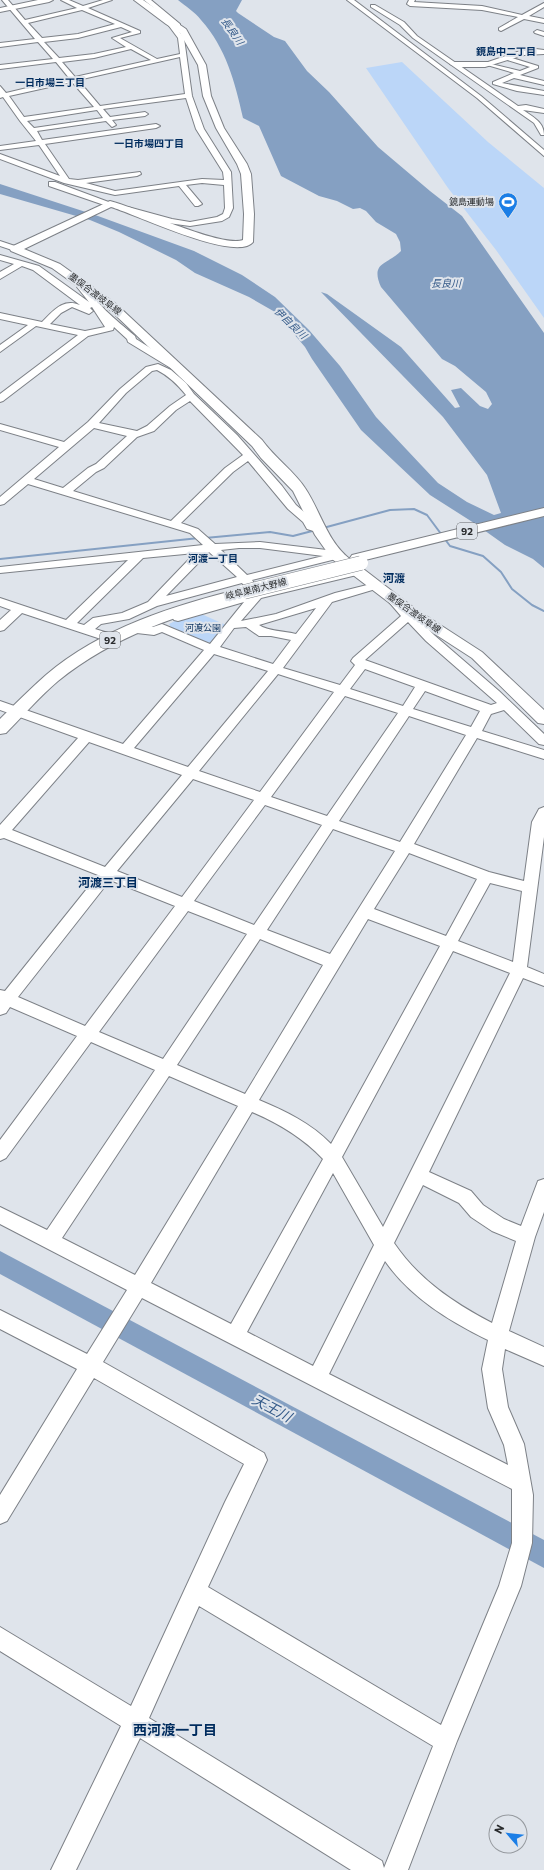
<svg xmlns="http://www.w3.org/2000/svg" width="544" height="1870" font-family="Commissioner,'Noto Sans JP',sans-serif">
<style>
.green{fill:#bbd6f8}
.water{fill:#85a0c2}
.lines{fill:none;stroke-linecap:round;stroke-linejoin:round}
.stream{stroke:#85a0c2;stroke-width:2}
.river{fill:#85a0c2;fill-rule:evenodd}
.minor-casing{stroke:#7d8187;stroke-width:2}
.major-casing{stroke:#7d8187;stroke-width:2}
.minor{fill:#fff;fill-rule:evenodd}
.major{fill:#fff;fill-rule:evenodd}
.major-bridge-casing{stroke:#7d8187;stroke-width:15;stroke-linecap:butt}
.major-bridge{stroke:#fff;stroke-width:14}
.labels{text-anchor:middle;stroke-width:4;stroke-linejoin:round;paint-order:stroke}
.far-poi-label{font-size:9px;fill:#292b2d;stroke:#dfe4eb;text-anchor:end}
.far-street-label{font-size:9px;fill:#292b2d;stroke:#dfe4eb}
.far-park-label{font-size:9px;fill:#113662;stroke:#dfe4eb}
.far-water-label{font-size:10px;font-style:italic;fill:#335988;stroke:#dfe4eb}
.far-neighbourhood-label{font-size:10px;font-weight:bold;fill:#002c5e;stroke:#dfe4eb}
.shield{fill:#dfe4eb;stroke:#606266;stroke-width:1}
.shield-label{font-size:10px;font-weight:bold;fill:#292b2d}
.far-quarter-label{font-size:11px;font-weight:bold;fill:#002c5e;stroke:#dfe4eb}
.neighbourhood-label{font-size:12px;font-weight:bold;fill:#002c5e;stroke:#dfe4eb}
.near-water-label{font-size:14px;font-style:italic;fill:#335988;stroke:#dfe4eb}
.near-neighbourhood-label{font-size:14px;font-weight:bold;fill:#002c5e;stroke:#dfe4eb}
</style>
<rect width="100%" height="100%" fill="#dfe4eb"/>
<!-- green -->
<g class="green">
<path d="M 402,62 L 488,142 L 544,188 L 544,318 L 496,250 L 448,188 L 366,68 Z"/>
<path d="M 199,613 L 226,625 L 211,642 L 206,643 L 172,629 L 169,624 L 175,621 Z"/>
</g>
<!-- water -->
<path class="water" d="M 178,0 L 242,0 L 236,11 L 238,13 L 274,37 L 285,41 L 307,71 L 329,92 L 378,147 L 430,191 L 462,216 L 544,333 L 544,568 L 533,559 L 505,545 L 474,523 L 430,495 L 361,430 L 312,359 L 305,347 L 275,312 L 249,297 L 195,273 L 176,260 L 119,232 L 90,220 L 0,194 L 0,184 L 98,216 L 194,251 L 242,275 L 275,297 L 309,330 L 340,366 L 376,417 L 438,483 L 467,502 L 494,515 L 501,513 L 487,475 L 443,417 L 321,292 L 327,294 L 401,347 L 455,408 L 460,407 L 451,390 L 461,388 L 480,406 L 488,409 L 492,404 L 486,392 L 455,366 L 442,359 L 381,287 C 370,262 387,265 401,251 L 400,242 L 396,234 L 376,222 L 366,211 L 360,208 L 353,209 L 337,201 L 319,196 L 281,176 L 259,126 L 243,118 C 235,82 226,48 201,20 C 195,12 185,6 178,0 Z"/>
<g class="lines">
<!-- stream -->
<g class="stream">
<path d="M 323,528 L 390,510 L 414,509 L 427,515 L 450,546 L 483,556 L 501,572 L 512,589 L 532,605 L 544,611"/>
<path d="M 205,538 L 270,532 L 293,536 L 316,530"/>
<path d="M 0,559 L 199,538"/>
</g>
<!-- river -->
<path class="river" d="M 0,1251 L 544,1540 L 544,1568 L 0,1274 Z"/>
<defs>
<g id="minor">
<path d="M 2,0 L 8,0 L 25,20 L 77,8 L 61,0 L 69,0 L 83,6 L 103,0 L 112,0 L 88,8 L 140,31 L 140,33 L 120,38 L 157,59 L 180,54 L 178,38 L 166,22 L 169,20 L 144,0 L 151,0 L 180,24 L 180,26 L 174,25 L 184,38 L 192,96 L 204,129 L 231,172 L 233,208 L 229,217 L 222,221 L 190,226 L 168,223 L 124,209 L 128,207 L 172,219 L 190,222 L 217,217 L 223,214 L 225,208 L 224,185 L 202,183 L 186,185 L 202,204 L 198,206 L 195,206 L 179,186 L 115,195 L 64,183 L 0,159 L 0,154 L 60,176 L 39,145 L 0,150 L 0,146 L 36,141 L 20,121 L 3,97 L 0,98 L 0,86 L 6,93 L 69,78 L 56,62 L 0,69 L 0,65 L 53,59 L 38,42 L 0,47 L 0,43 L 35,39 ZM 82,10 L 115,24 L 78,34 L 42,38 L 28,23 ZM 121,27 L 132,32 L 112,38 L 126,47 L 94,54 L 59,58 L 44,42 L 78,38 ZM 131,49 L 151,60 L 75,77 L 62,62 L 94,58 ZM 180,57 L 185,94 L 100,106 L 78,80 ZM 72,82 L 94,107 L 24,117 L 9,96 ZM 186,98 L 196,129 L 223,172 L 224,180 L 202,179 L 115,191 L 86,183 L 137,176 L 141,174 L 140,172 L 78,180 L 69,179 L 45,144 L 156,128 L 160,126 L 156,124 L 42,140 L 37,131 L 106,121 L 112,127 L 116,125 L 112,120 L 145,116 L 148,114 L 145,112 L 110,117 L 103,109 ZM 97,110 L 103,118 L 34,128 L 27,121 Z"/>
<path d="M 347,0 L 354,0 L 481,96 L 544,150 L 544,156 L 477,98 Z"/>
<path d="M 409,0 L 415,0 L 414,2 L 482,6 L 522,15 L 544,3 L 544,7 L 529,16 L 544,19 L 544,23 L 524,19 L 501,31 L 499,30 L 499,28 L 518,17 L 482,10 L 410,6 L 407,4 Z"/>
<path d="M 371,5 L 375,5 L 404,22 L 417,36 L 518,106 L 526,105 L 544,109 L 544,113 L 523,110 C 533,117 544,122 544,135 L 541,135 L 534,123 L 413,38 L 400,25 L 371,7 Z"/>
<path d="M 537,30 L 544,32 L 544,36 L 535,33 L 534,32 Z"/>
<path d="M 506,56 L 538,66 L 538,68 L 520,75 L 544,81 L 544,85 L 514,78 L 502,83 L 544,91 L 544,95 L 517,91 L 493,84 L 493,82 L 514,73 L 487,65 L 487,63 L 520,71 L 530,67 L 504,59 L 503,58 Z"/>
<path d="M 49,182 L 55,182 L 114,204 L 110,206 L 107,206 L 49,186 Z"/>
<path d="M 0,241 L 18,247 L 19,249 L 15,251 L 0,246 Z"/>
<path d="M 0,255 L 39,266 L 89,302 L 77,287 L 77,280 L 83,280 C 96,305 114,318 135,336 L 136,339 L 182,368 L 180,370 L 174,370 L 128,342 L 127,339 L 114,327 L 113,330 L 88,336 L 3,401 L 0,402 L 0,394 L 78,335 L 36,326 L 0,352 L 0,345 L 28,325 L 0,319 L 0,313 L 42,322 C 54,310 63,298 80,305 L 33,270 L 22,266 L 0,279 L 0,272 L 14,264 L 0,260 ZM 72,307 L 89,314 L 93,311 L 90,308 L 92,307 L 105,327 L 85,331 L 50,324 L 61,313 Z"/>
<path d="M 158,364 L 171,370 L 186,383 L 194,394 L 237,435 L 282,486 L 296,505 L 311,518 L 315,525 L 324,528 L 326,530 L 320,533 L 307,529 L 303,522 L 288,509 L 248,461 L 233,472 L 181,523 L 198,529 L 215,544 L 260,542 L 335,551 L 341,554 L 336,559 L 252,580 L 260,592 L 357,569 L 363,572 L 361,574 L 261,598 L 241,621 L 276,614 L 335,593 L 375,583 L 381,586 L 379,588 L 332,602 L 283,668 L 340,685 L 355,665 L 351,661 L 353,658 L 401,616 L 389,602 L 391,600 L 399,600 L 434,635 L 499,691 L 544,734 L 544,745 L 539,744 L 504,710 L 491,714 L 482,731 L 544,750 L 544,759 L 477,738 L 414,844 L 489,872 L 524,881 L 532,822 L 539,809 L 544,807 L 544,837 L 527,967 L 544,974 L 544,986 L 523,978 L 429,1172 L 471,1191 L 483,1205 L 504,1219 L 521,1226 L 538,1181 L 544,1179 L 544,1212 L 535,1237 L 509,1331 L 544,1347 L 544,1366 L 505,1349 L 502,1369 L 508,1407 L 524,1444 L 533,1495 L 532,1543 L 521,1586 L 457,1741 L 408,1870 L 351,1870 L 140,1738 L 76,1870 L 51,1870 L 121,1726 L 0,1651 L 0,1627 L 131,1706 L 225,1502 L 244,1464 L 94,1378 L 7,1521 L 0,1524 L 0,1495 L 77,1369 L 0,1329 L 0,1310 L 87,1354 L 127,1290 L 0,1224 L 0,1207 L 47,1230 L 155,1070 L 91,1042 L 6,1158 L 0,1161 L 0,1140 L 77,1036 L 10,1007 L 6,1013 L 0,1015 L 0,990 L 5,991 L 98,875 L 4,838 L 0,839 L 0,825 L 78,738 L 0,710 L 0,701 L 123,744 L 204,650 L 162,632 L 154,635 L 128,632 L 126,629 L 128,626 L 153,627 L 162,624 L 210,644 L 244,602 L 178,621 L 174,620 L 172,617 L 174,614 L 250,594 L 242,583 L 157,606 L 129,619 L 101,624 L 95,629 L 108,633 L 110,636 L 104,640 L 22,613 L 4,630 L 0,631 L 0,620 L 11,610 L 0,606 L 0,598 L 66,620 L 128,560 L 0,573 L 0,567 L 203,545 L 190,533 L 28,484 L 4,504 L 0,505 L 0,497 L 59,447 L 0,430 L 0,424 L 64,442 L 88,422 L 120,389 L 146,367 ZM 157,370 C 169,376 178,385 186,395 L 170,406 L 147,426 L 137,431 L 99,423 L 126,393 L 152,371 ZM 190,401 L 243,455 L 225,468 L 171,521 L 73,491 L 96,472 L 104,468 L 137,437 L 154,431 L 176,410 ZM 94,428 L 127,436 L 96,464 L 88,468 L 63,488 L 34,479 ZM 239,548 L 260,548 L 323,556 L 247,575 L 221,550 ZM 209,552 L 237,577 L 166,596 ZM 195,553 L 148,602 L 122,613 L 93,618 L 84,625 L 77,623 L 143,558 ZM 316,608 L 296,634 C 285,631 267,631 259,625 ZM 408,622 L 426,641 L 497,703 L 491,705 L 365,660 ZM 246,627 L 259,636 L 271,636 L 291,640 L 273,664 L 220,647 L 234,628 ZM 214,654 L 268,671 L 188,767 L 134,748 ZM 365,669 L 415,687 L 403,706 L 350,689 ZM 278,674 L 334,692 L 260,792 L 199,771 ZM 425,691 L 480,711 L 471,727 L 413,709 ZM 345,696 L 398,713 L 327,816 L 271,797 ZM 409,716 L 466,735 L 400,842 L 339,821 ZM 89,742 L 182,775 L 105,867 L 12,830 ZM 193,779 L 254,800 L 182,897 L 117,871 ZM 265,805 L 322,825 L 254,925 L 194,901 ZM 333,829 L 395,851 L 330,954 L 267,930 ZM 409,853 L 477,879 L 446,936 L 374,909 ZM 110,880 L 175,906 L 85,1026 L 18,997 ZM 490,883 L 522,891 L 513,962 L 458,941 ZM 188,911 L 247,934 L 163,1059 L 99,1032 ZM 368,919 L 440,946 L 331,1144 C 311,1123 285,1111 259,1100 ZM 260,939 L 323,965 L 245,1094 L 177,1065 ZM 453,951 L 510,973 L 383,1227 L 342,1157 ZM 169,1076 L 238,1106 L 135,1275 L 62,1238 ZM 252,1112 C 278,1123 303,1138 323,1159 L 231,1324 L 151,1283 ZM 333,1173 L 374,1245 L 313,1366 L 247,1332 ZM 423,1185 L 459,1203 L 471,1217 L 492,1231 L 516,1241 L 492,1323 C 454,1303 419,1280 394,1243 ZM 385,1261 C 410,1297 449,1321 488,1340 L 482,1369 L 488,1408 L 504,1445 L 508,1465 L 329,1374 ZM 142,1298 L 512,1489 L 512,1543 L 499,1586 L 441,1725 L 208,1587 L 267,1460 L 264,1453 L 103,1362 ZM 199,1606 L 433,1746 L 384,1868 L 382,1861 L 149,1718 Z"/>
</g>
<g id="major">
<path d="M 38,0 L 53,0 L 49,2 L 0,12 L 0,8 Z"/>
<path d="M 134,0 L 143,0 L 186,29 L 206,65 L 211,96 L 224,128 L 247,164 L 251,174 L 254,214 L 253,242 C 236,263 135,214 111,207 L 24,249 L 60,264 L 116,304 L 262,440 C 274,457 295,472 305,488 C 321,512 327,542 351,560 L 350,558 L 352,555 L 544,508 L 544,516 L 357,562 L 353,561 L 414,608 L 482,652 L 544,710 L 544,724 L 538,723 L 472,658 L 404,614 L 332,559 L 315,535 L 293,491 L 261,458 L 252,446 L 108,308 L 52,268 L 11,251 L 10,249 L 11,247 L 110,201 C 138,208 221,248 243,240 L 244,214 L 241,174 L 237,164 L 216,128 L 203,96 L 198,65 L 180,33 L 166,24 Z"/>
<path d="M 536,49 L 544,50 L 544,54 L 524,55 L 485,67 L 458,67 L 450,64 L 454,62 L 488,62 L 520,51 Z"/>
<path d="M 244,588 L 249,589 L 251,592 L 249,595 C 181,614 113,636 58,681 C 39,697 23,716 6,733 L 0,734 L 0,719 C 15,704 30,689 46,675 C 101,628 175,605 244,588 Z"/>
</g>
</defs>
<!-- minor casing -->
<use href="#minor" class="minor-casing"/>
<!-- major casing -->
<use href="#major" class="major-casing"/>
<!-- minor -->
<use href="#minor" class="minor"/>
<!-- major -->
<use href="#major" class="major"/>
<defs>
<path id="major-bridge" d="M 244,592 L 361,563"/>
</defs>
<!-- major-bridge casing -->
<use href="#major-bridge" class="major-bridge-casing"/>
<!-- major-bridge -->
<use href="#major-bridge" class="major-bridge"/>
</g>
<!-- icons -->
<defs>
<symbol id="stadium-pin" viewBox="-11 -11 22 30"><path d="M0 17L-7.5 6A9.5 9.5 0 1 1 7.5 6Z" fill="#1b7ee6" stroke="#dfe4eb"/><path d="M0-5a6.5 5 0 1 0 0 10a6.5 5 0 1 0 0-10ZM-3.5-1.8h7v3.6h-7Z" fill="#fff"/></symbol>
</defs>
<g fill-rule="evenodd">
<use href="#stadium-pin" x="497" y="191" width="22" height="30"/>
</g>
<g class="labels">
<!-- far-poi labels -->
<g class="far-poi-label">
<text x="494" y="205">鏡島運動場</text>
</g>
<!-- far-street labels -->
<g class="far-street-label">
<text transform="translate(95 294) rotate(37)" y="3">墨俣合渡岐阜線</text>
<text transform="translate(256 589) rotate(-14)" y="3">岐阜巣南大野線</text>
<text transform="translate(414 613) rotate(35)" y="3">墨俣合渡岐阜線</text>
</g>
<!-- far-park labels -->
<g class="far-park-label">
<text x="203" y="631">河渡公園</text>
</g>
<!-- far-water labels -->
<g class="far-water-label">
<text transform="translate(233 31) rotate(55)" y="4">長良川</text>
<text x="446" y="287">長良川</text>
<text transform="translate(291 323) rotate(44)" y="4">伊自良川</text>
</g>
<!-- far-neighbourhood labels -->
<g class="far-neighbourhood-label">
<text x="506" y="55">鏡島中二丁目</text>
<text x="50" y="86">一日市場三丁目</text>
<text x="149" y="147">一日市場四丁目</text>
<text x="213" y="562">河渡一丁目</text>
</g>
<!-- shield labels -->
<g class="shield">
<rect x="457" y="523" width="20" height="16" rx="3"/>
<rect x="100" y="632" width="20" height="16" rx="3"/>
</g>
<g class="shield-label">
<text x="467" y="535">92</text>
<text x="110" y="644">92</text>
</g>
<!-- far-quarter labels -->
<g class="far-quarter-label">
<text x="394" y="582">河渡</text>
</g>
<!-- neighbourhood labels -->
<g class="neighbourhood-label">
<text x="108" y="887">河渡三丁目</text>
</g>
<!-- near-water labels -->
<g class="near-water-label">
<text transform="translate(272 1408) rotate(28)" y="5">天王川</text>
</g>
<!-- near-neighbourhood labels -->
<g class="near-neighbourhood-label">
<text x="175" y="1735">西河渡一丁目</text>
</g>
</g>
<!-- north arrow -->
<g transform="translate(508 1834) rotate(298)"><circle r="19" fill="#dfe4eb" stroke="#969a9f"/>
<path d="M0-3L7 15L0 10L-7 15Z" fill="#1b7ee6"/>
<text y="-6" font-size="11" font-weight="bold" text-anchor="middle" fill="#292b2d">N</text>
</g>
</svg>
